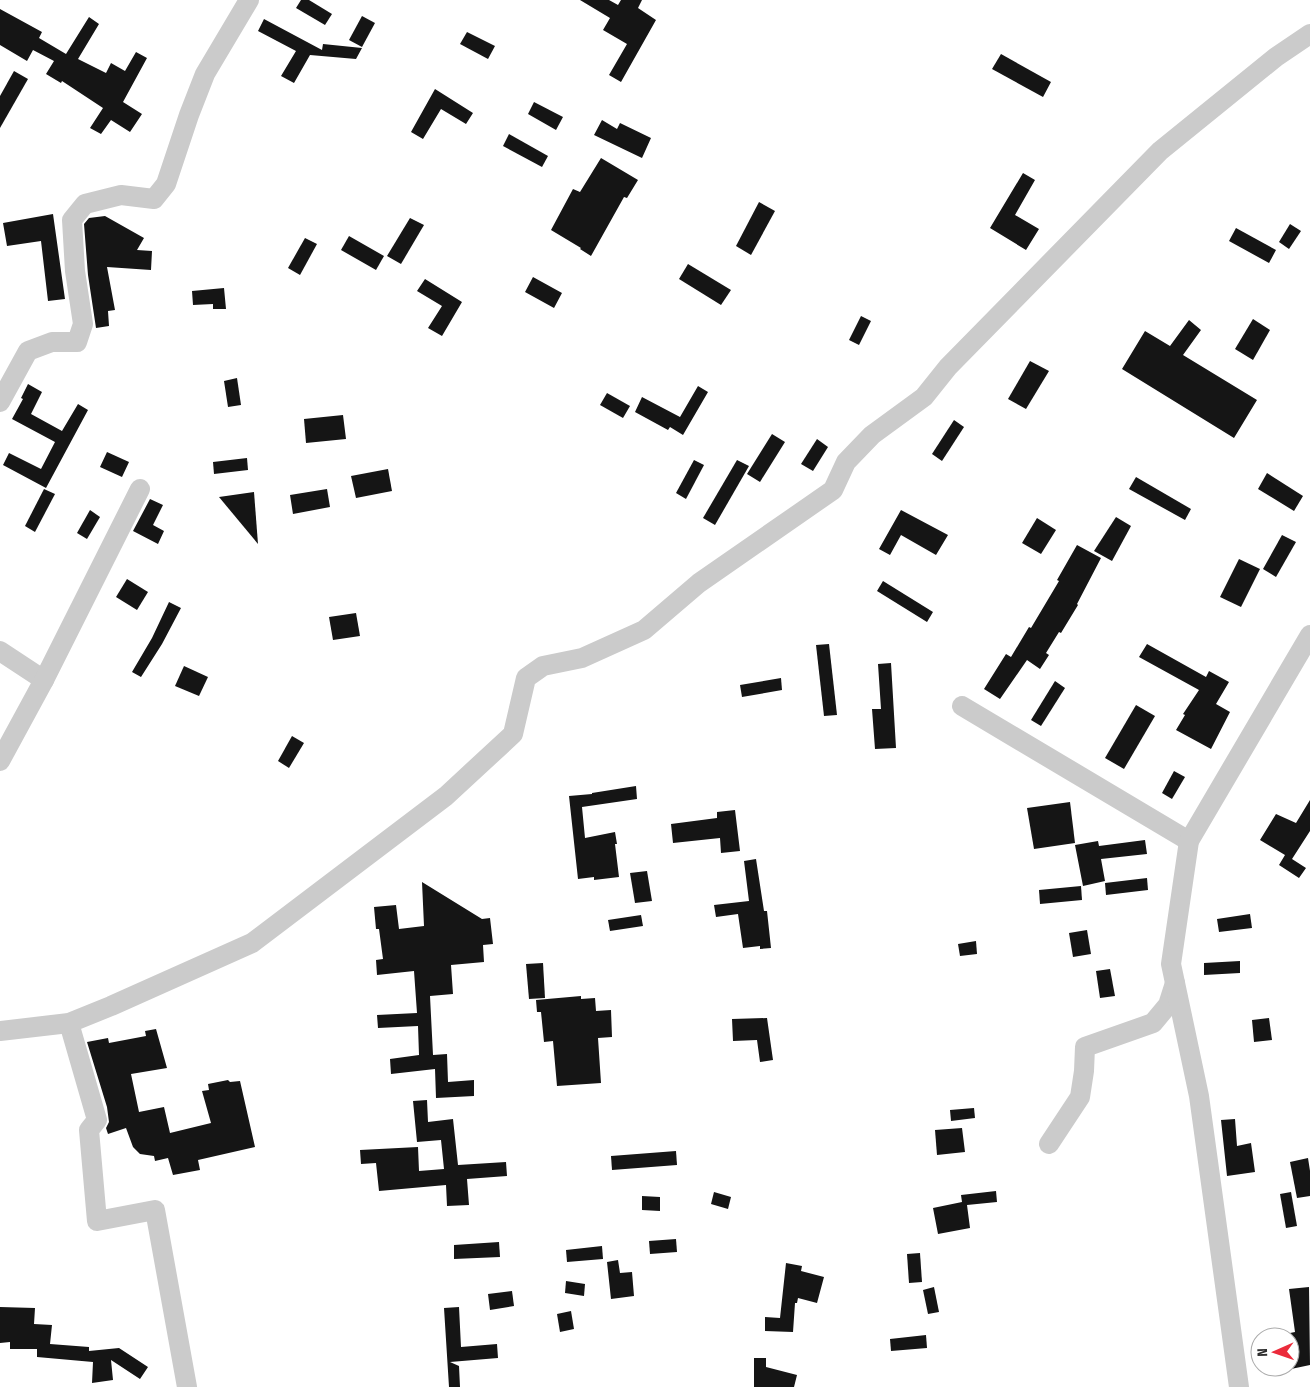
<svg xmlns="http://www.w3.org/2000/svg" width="1310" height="1387" font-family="'Fira Sans Condensed',sans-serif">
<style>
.building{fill:#151515}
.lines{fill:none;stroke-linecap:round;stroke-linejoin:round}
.minor{stroke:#cbcbcb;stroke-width:20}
</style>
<rect width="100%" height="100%" fill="#fff"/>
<!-- building -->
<g class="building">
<path d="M 301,0 L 309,0 L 332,14 L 325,25 L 296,8 Z"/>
<path d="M 580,0 L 609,0 L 618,5 L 621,0 L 642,0 L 638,8 L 656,20 L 621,82 L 609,75 L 627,44 L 603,30 L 610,18 Z"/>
<path d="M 0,9 L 42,32 L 39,38 L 66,54 L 89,17 L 99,24 L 78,59 L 106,73 L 111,63 L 125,71 L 136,52 L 147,58 L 123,102 L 142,114 L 130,132 L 111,120 L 101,134 L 90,128 L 103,108 L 62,81 L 61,83 L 46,74 L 54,61 L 33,50 L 27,61 L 0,45 Z"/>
<path d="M 362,16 L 375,23 L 362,47 L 349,40 Z"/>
<path d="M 264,19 L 322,50 L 323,44 L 362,48 L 356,59 L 310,55 L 294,83 L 281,76 L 296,51 L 258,31 Z"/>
<path d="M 467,32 L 495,46 L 488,59 L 460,44 Z"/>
<path d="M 1001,54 L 1051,82 L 1043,97 L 992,69 Z"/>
<path d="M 14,71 L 28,79 L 0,128 L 0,96 Z"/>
<path d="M 435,89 L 473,113 L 466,124 L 441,109 L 423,139 L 411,132 Z"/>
<path d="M 534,102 L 563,117 L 556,130 L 528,114 Z"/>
<path d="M 602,120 L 617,129 L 620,123 L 651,138 L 642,158 L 594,135 Z"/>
<path d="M 509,134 L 548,156 L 542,167 L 503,146 Z"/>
<path d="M 601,158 L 638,180 L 627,198 L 624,197 L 591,256 L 580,249 L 581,248 L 551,230 L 573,189 L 580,192 Z"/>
<path d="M 1023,173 L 1035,180 L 1015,215 L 1039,229 L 1026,250 L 990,228 Z"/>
<path d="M 759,202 L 775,211 L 751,255 L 736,246 Z"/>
<path d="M 53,214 L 65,299 L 48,301 L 41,241 L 7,246 L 3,223 Z"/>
<path d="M 105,216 L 144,238 L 137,250 L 152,251 L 151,270 L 107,267 L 115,310 L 108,311 L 109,326 L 96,328 L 88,275 L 84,224 L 89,218 Z"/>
<path d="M 410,218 L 424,225 L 401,264 L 387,256 Z"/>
<path d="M 1290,224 L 1301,231 L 1289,249 L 1279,242 Z"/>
<path d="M 1236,228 L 1276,250 L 1269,263 L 1229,241 Z"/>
<path d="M 349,236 L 384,256 L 376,270 L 341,250 Z"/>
<path d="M 305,238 L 317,244 L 300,275 L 288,268 Z"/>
<path d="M 688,264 L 731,290 L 721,305 L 679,279 Z"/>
<path d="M 533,277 L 562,293 L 554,308 L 525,292 Z"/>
<path d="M 425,279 L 462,302 L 442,336 L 428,328 L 442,306 L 417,291 Z"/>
<path d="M 224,288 L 226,309 L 213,309 L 213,304 L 193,305 L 192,291 Z"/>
<path d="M 861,316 L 871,321 L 859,345 L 849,340 Z"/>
<path d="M 1253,319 L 1270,330 L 1253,360 L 1235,349 Z"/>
<path d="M 1189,320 L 1201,330 L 1183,355 L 1257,400 L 1234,438 L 1122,369 L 1145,331 L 1170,346 Z"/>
<path d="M 1030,361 L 1049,371 L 1026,409 L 1008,399 Z"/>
<path d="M 237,378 L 241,405 L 228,407 L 224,381 Z"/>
<path d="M 28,384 L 42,392 L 31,414 L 62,431 L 78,404 L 88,410 L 46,488 L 3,465 L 9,453 L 41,469 L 55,442 L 12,419 L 23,399 L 21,398 Z"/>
<path d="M 698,386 L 708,392 L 683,435 L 670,427 L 668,430 L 635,412 L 642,397 L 680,417 Z"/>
<path d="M 607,393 L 630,406 L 623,418 L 600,405 Z"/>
<path d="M 343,415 L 346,439 L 306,443 L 304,419 Z"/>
<path d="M 954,420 L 964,427 L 942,461 L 932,454 Z"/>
<path d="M 772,434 L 785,442 L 760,482 L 747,474 Z"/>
<path d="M 817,439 L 828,447 L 813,471 L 801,464 Z"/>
<path d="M 107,452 L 129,462 L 122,477 L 100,467 Z"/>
<path d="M 247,458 L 248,470 L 214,474 L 213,462 Z"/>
<path d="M 694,460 L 704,465 L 686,499 L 676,493 Z"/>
<path d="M 737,460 L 749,466 L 715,525 L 703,518 Z"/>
<path d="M 388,469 L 392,491 L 356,498 L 351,476 Z"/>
<path d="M 1267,473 L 1303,496 L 1294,511 L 1258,489 Z"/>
<path d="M 1136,477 L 1191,509 L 1185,520 L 1129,489 Z"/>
<path d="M 44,489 L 55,494 L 35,532 L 25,526 Z"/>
<path d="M 327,489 L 330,507 L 293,514 L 290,495 Z"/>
<path d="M 254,492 L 258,544 L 219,497 Z"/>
<path d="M 150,499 L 163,505 L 153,525 L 164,531 L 158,544 L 133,531 Z"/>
<path d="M 90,510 L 100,517 L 87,539 L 77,533 Z"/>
<path d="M 901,510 L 948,535 L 936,555 L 901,535 L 890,555 L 879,549 Z"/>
<path d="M 1116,517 L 1131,526 L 1112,561 L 1094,551 Z"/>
<path d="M 1037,518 L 1056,530 L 1041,554 L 1022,543 Z"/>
<path d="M 1282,535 L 1296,542 L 1276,577 L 1263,569 Z"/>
<path d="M 1077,545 L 1101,558 L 1077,604 L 1078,605 L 1061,633 L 1059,632 L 1046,653 L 1049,655 L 1040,669 L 1027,660 L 1000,699 L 984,689 L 1006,654 L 1011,657 L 1029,627 L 1031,628 L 1059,581 L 1057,580 Z"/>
<path d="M 1239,559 L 1260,569 L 1241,607 L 1220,597 Z"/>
<path d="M 127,579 L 148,592 L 137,610 L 116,597 Z"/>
<path d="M 883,581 L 933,612 L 927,622 L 877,591 Z"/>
<path d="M 169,602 L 181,608 L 162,644 L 141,677 L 132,672 L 152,638 Z"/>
<path d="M 356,613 L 360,636 L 333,640 L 329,617 Z"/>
<path d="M 829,644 L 837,715 L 824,716 L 816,645 Z"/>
<path d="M 1147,644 L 1206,677 L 1209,671 L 1229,682 L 1216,704 L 1230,712 L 1211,749 L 1176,730 L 1185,715 L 1183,714 L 1199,690 L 1139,657 Z"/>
<path d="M 891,663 L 896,748 L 875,749 L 872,709 L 881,709 L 878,664 Z"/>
<path d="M 184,666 L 208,677 L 199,696 L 175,686 Z"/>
<path d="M 781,678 L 782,690 L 742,697 L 740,685 Z"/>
<path d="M 1055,681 L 1065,688 L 1041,726 L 1031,720 Z"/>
<path d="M 1136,705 L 1155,716 L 1124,769 L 1105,758 Z"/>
<path d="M 292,736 L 304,743 L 289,768 L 278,761 Z"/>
<path d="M 1174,771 L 1185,777 L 1172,799 L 1162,793 Z"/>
<path d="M 636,786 L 637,799 L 582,807 L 585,838 L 615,832 L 617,844 L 615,844 L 619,877 L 594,880 L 594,877 L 578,879 L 569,796 L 592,794 L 592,793 Z"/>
<path d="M 1310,800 L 1310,831 L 1292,859 L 1306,868 L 1299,878 L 1279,865 L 1285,855 L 1260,840 L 1276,814 L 1296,823 Z"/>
<path d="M 1070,802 L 1075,843 L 1034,849 L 1027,808 Z"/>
<path d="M 735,810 L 740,851 L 721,853 L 720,838 L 673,843 L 671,824 L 717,818 L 717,812 Z"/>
<path d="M 1145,840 L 1147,854 L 1101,859 L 1105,881 L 1083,886 L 1075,845 L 1098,841 L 1099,846 Z"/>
<path d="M 756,859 L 764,911 L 767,911 L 771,948 L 760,949 L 760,946 L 743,948 L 738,914 L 716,917 L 714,905 L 749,901 L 744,861 Z"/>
<path d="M 647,871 L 652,901 L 635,903 L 630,873 Z"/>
<path d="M 1147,878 L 1148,890 L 1106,895 L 1105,883 Z"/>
<path d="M 422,882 L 482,919 L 490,918 L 493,944 L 483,945 L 484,962 L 451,965 L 453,994 L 430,996 L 433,1055 L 447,1054 L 448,1082 L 474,1080 L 474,1096 L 436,1098 L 435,1069 L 391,1074 L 390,1059 L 419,1055 L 418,1026 L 378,1028 L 377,1015 L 417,1013 L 414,971 L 377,975 L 376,960 L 383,959 L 379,929 L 376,929 L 374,907 L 396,905 L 399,929 L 424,926 Z"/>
<path d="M 1081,886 L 1082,900 L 1040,904 L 1039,890 Z"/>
<path d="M 1250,914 L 1252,928 L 1219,932 L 1217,919 Z"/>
<path d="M 641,915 L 643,926 L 610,931 L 608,920 Z"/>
<path d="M 1087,930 L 1091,954 L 1073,957 L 1069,933 Z"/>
<path d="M 976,941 L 977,954 L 960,956 L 958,944 Z"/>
<path d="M 1240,961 L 1240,973 L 1204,975 L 1204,963 Z"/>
<path d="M 543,963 L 545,998 L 529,999 L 526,964 Z"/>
<path d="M 1110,969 L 1115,996 L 1100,998 L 1096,971 Z"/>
<path d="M 581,996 L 581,999 L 595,998 L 596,1011 L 611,1010 L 612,1037 L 598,1038 L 601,1083 L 557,1086 L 553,1041 L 544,1042 L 541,1012 L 537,1012 L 536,1000 Z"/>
<path d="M 767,1018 L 773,1060 L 760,1062 L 757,1040 L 733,1041 L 732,1019 Z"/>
<path d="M 1269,1018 L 1272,1040 L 1254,1042 L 1252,1020 Z"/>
<path d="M 156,1029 L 167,1068 L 131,1074 L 139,1112 L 164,1107 L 170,1133 L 211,1123 L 202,1091 L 209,1090 L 208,1084 L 228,1080 L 230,1082 L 240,1081 L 255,1147 L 198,1160 L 200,1170 L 173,1175 L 168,1158 L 155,1161 L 154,1156 L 140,1154 L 133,1147 L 126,1128 L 108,1134 L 106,1128 L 109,1122 L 107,1107 L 87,1042 L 108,1038 L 109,1043 L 146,1036 L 145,1031 Z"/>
<path d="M 427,1100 L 428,1122 L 453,1119 L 458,1165 L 506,1162 L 507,1176 L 467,1179 L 469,1205 L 447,1206 L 446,1185 L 379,1191 L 376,1163 L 361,1164 L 360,1150 L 418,1147 L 419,1171 L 444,1169 L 441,1140 L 417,1142 L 413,1101 Z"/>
<path d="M 974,1108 L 975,1118 L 951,1121 L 950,1110 Z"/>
<path d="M 1235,1119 L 1237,1146 L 1251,1143 L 1255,1172 L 1227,1176 L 1221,1120 Z"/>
<path d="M 962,1128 L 965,1152 L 937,1155 L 935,1130 Z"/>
<path d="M 676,1151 L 677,1165 L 612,1170 L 611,1156 Z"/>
<path d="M 1308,1158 L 1310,1171 L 1310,1196 L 1297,1198 L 1290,1162 Z"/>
<path d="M 996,1191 L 997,1202 L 967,1205 L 970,1228 L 938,1234 L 933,1208 L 962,1202 L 961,1195 Z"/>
<path d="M 714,1192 L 731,1197 L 728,1209 L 711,1204 Z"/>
<path d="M 1291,1192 L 1297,1226 L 1286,1228 L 1280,1194 Z"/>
<path d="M 642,1196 L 660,1197 L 660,1211 L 642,1210 Z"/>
<path d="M 676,1239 L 677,1252 L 650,1254 L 649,1241 Z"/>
<path d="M 499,1242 L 500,1257 L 454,1259 L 454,1245 Z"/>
<path d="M 602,1246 L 603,1259 L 567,1262 L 566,1250 Z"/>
<path d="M 920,1253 L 922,1282 L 909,1283 L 907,1254 Z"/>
<path d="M 618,1260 L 620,1273 L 632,1272 L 634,1296 L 611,1299 L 607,1262 Z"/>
<path d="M 786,1263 L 802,1266 L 801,1271 L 824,1277 L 817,1303 L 798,1298 L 797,1303 L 795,1303 L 793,1332 L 765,1331 L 765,1317 L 780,1318 Z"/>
<path d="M 566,1281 L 585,1284 L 584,1296 L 565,1293 Z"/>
<path d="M 934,1287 L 939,1312 L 928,1314 L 923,1290 Z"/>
<path d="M 1309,1287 L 1310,1365 L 1291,1369 L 1290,1333 L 1295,1332 L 1289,1289 Z"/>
<path d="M 512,1291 L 514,1306 L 490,1310 L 488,1294 Z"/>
<path d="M 0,1307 L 35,1308 L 34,1324 L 52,1325 L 50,1344 L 89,1347 L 89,1351 L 119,1348 L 148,1367 L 140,1379 L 111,1360 L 113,1380 L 92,1383 L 93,1362 L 37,1357 L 37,1349 L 10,1349 L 10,1342 L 0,1343 Z"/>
<path d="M 459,1307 L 461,1347 L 497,1344 L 498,1358 L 450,1362 L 459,1366 L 460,1387 L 449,1387 L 444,1308 Z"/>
<path d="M 571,1311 L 574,1329 L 560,1332 L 557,1314 Z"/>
<path d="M 926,1335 L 927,1348 L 891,1351 L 890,1339 Z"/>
<path d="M 754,1358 L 766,1358 L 766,1367 L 797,1375 L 794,1387 L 754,1387 Z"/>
</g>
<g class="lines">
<!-- minor -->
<g class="minor">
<path d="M 0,402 L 28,351 L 52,342 L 77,342 L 83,324 L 75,271 L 72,220 L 85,204 L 121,195 L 154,199 L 166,184 L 189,115 L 205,74 L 249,0"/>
<path d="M 0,651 L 44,680"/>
<path d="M 962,706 L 1189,841"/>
<path d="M 0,761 L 44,680 L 140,489"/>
<path d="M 69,1023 L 97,1120 L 89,1130 L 97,1221 L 155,1210 L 187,1387"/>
<path d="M 0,1031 L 69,1023 L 111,1006 L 252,943 L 446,796 L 513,734 L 526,678 L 543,666 L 582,658 L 644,630 L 699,583 L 833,490 L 846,462 L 872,435 L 924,397 L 948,367 L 1160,151 L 1276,57 L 1310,34"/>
<path d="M 1049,1144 L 1080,1097 L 1084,1071 L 1085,1047 L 1153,1023 L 1168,1005 L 1175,983"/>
<path d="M 1239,1387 L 1199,1096 L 1171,964 L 1189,841 L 1310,635"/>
</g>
</g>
<!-- north arrow -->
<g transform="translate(1275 1352) rotate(268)"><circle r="24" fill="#ffffff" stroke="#ababab"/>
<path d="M0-4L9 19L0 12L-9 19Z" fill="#eb2b3b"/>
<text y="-8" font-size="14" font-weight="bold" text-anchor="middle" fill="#2e2e2e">N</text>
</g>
</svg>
